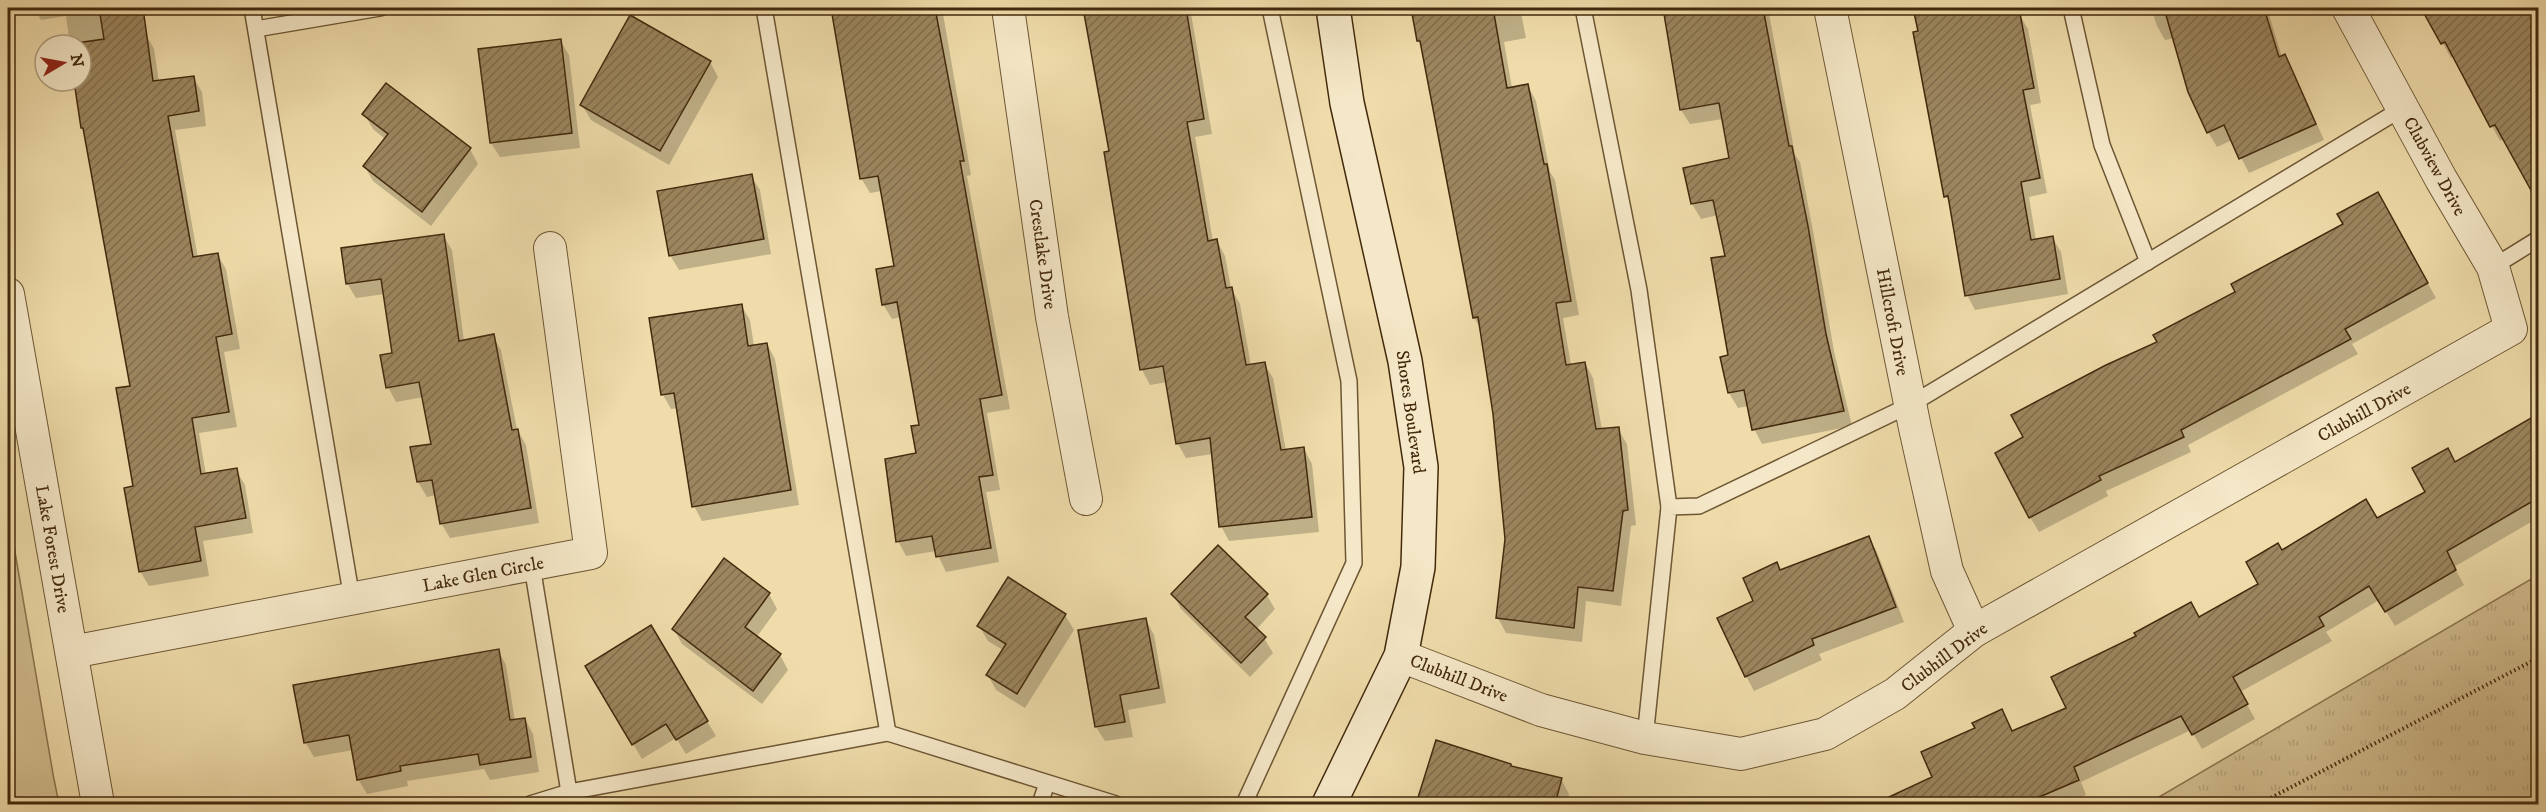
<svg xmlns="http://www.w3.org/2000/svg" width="2546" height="812" font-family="'IM FELL DW Pica',serif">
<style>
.grass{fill:url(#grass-tufts);stroke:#8a744e;stroke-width:1.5}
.park{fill:#d2be8f;stroke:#8a744e;stroke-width:1.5}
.shadow{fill:#0003}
.building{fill:url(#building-hatch);stroke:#43290d;stroke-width:1.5}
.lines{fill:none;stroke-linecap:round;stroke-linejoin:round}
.lane-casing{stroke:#6e5634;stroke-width:18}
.street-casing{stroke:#6e5634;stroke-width:34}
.secondary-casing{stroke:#43290d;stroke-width:36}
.path{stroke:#43290d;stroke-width:4;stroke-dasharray:1.5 3;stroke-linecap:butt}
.lane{stroke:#f5e8c8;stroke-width:15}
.street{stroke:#f5e8c8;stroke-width:32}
.secondary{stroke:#f5e8c8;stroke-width:33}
.labels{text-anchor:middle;stroke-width:5;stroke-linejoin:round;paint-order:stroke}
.street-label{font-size:18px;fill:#43290d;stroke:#f5e8c8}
</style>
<defs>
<pattern id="grass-tufts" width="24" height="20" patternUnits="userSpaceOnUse" patternTransform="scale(1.5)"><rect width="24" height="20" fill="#d2be8f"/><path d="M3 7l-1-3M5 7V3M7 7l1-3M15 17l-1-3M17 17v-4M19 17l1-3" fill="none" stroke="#b6a37a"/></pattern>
<pattern id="building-hatch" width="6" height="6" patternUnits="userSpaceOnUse" patternTransform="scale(1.5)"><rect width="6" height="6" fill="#9c865f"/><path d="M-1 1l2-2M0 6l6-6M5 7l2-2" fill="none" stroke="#816e4d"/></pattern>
</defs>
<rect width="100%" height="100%" fill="#efdcaa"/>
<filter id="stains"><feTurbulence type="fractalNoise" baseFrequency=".00333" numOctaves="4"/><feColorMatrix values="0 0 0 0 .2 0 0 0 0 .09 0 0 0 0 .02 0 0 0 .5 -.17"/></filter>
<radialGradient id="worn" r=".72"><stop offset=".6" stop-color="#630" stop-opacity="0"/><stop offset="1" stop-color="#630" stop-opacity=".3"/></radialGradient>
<!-- grass -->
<path class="grass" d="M 2538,575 L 2538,804 L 2147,804 Z"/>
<!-- park -->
<path class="park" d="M 8,511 L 53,774 L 59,804 L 8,804 Z"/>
<!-- shadow -->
<g class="shadow">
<path d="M 34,8 L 143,8 L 148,38 L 154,49 L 159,82 L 193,77 L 202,92 L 206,126 L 175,130 L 198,258 L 217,254 L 226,269 L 240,349 L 224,352 L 237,427 L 199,433 L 206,475 L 236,470 L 245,485 L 253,533 L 203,541 L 209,576 L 149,586 L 140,571 L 131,387 L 86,134 L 82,128 L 76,81 L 81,81 L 81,45 L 70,45 L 66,16 L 41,20 Z"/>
<path d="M 833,8 L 942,8 L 971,175 L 967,176 L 1010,409 L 987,413 L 1000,490 L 986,492 L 999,562 L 946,572 L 936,551 L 906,556 L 898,541 L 918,455 L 920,426 L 901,317 L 892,319 L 883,304 L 895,267 L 882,191 L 870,193 L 861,178 Z"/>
<path d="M 1084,8 L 1190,8 L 1212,134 L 1195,137 L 1213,241 L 1217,241 L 1225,256 L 1231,288 L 1240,304 L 1251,366 L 1264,363 L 1273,378 L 1286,451 L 1304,449 L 1312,464 L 1319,532 L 1229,541 L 1221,526 L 1213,454 L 1186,458 L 1178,444 L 1167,382 L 1150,385 L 1142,370 L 1106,153 L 1111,152 Z"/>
<path d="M 1413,8 L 1520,8 L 1526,38 L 1504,42 L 1512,88 L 1528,86 L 1536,101 L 1550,172 L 1555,180 L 1579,315 L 1563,318 L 1571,365 L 1585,363 L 1593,378 L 1602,430 L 1618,429 L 1627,444 L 1636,525 L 1631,526 L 1621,606 L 1586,601 L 1582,642 L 1506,633 L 1498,618 L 1507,539 L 1494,414 L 1481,329 L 1474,318 L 1423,49 L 1419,41 Z"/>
<path d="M 1664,8 L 1768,8 L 1795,155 L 1800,162 L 1815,242 L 1834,351 L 1852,426 L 1762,444 L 1754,429 L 1749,406 L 1738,408 L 1729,393 L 1726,257 L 1718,215 L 1701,219 L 1692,204 L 1685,169 L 1730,160 L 1723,119 L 1690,124 L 1681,110 Z"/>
<path d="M 1915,8 L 1992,8 L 1994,19 L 2019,14 L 2028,29 L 2041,103 L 2030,105 L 2047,193 L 2029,197 L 2036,240 L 2052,237 L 2061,252 L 2068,294 L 1975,310 L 1967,295 L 1951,205 L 1946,196 Z"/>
<path d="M 2151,8 L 2267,8 L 2282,57 L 2284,56 L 2293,70 L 2324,140 L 2249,173 L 2232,140 L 2217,147 L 2208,132 L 2174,38 L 2165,40 L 2157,26 Z"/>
<path d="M 2423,8 L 2538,8 L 2538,200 L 2504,139 L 2500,141 L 2454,56 L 2451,58 Z"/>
<path d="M 560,40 L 569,55 L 580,148 L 500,157 L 491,143 Z"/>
<path d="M 710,62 L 718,77 L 669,165 L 591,120 L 582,105 Z"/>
<path d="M 364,114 L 470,149 L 478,164 L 431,226 L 373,181 L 365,167 L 385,139 L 373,129 Z"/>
<path d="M 751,176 L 760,190 L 771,254 L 679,270 L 670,255 Z"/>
<path d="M 2386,208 L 2436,298 L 2352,344 L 2358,354 L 2188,445 L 2191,452 L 2106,491 L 2108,496 L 2039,532 L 2030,517 L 2025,438 L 2159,343 L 2237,293 Z"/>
<path d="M 443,235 L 452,250 L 464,341 L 493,336 L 501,350 L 517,429 L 526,445 L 539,523 L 450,538 L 441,523 L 436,495 L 427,497 L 418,482 L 433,445 L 424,397 L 396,402 L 388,387 L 394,354 L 385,294 L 356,298 L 347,283 Z"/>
<path d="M 741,305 L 750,320 L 754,346 L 767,344 L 775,359 L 799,505 L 702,521 L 694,506 L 678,408 L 671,409 L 663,395 Z"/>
<path d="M 2535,418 L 2538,425 L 2538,518 L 2454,567 L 2464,585 L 2395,626 L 2379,600 L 2326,632 L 2332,641 L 2240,692 L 2255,719 L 2202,749 L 2191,730 L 2081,782 L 2086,795 L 2064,804 L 1886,804 L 1906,798 L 1934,778 L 1977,729 L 2002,711 L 2013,733 L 2068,708 L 2199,618 L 2260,584 L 2282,552 L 2377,520 L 2427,493 L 2455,463 Z"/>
<path d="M 1869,538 L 1877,552 L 1904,622 L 1819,654 L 1822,660 L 1754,691 L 1746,676 L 1780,572 Z"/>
<path d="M 1008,579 L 1065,615 L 1074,630 L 1025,708 L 996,690 L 988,675 L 1003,650 L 988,641 L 979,626 Z"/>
<path d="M 769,594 L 777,609 L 756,638 L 780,655 L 788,670 L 762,704 L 682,644 L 674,629 Z"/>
<path d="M 1173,594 L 1266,594 L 1275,609 L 1256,630 L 1264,638 L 1273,653 L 1250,677 L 1181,609 Z"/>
<path d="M 1146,620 L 1154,635 L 1166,703 L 1128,710 L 1133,737 L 1105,741 L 1096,727 Z"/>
<path d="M 650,627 L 716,736 L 686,754 L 676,738 L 642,759 L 587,666 Z"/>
<path d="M 498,650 L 506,665 L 515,721 L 525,719 L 533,734 L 539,772 L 490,780 L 484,769 L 407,781 L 408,786 L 367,794 L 358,779 L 353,750 L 314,757 L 305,742 Z"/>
<path d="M 1437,742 L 1510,765 L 1512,768 L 1561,779 L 1569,794 L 1567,804 L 1418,804 Z"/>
</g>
<!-- building -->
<g class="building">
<path d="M 99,8 L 143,8 L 153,81 L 194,76 L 199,111 L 168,116 L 193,257 L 218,253 L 232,334 L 216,337 L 229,412 L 192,418 L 201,474 L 237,468 L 246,518 L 195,527 L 201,561 L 139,572 L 124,488 L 133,486 L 116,388 L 130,386 L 83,128 L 81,128 L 74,81 L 81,81 L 81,45 L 69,44 L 104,39 Z"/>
<path d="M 831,8 L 935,8 L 964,161 L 960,161 L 1002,395 L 980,399 L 993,475 L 979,477 L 991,548 L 936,557 L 932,536 L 896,542 L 885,459 L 916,453 L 911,426 L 919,425 L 897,302 L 882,305 L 876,269 L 894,266 L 878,176 L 860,179 Z"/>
<path d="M 1083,8 L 1186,8 L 1204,119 L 1187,122 L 1208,241 L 1217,239 L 1226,288 L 1232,287 L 1246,365 L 1265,362 L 1281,450 L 1304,447 L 1312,517 L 1219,527 L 1210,438 L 1176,444 L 1163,366 L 1140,370 L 1104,152 L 1109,151 Z"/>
<path d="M 1411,8 L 1493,8 L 1507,88 L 1528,84 L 1544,164 L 1547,164 L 1571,301 L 1556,303 L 1566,365 L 1585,362 L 1596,429 L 1619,427 L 1628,510 L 1623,511 L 1613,591 L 1578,587 L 1574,628 L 1496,618 L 1505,539 L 1493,414 L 1478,317 L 1473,318 L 1420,41 L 1417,41 Z"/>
<path d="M 1663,8 L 1763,8 L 1789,146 L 1792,146 L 1808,226 L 1826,334 L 1844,411 L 1752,430 L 1744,390 L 1728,393 L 1720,357 L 1728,355 L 1711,258 L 1725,256 L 1713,200 L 1691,204 L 1683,168 L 1729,158 L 1719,103 L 1680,110 Z"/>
<path d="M 1913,8 L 2019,8 L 2034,88 L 2023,90 L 2040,178 L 2021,182 L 2031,240 L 2053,236 L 2060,279 L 1965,296 L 1948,196 L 1944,197 L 1913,32 L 1918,31 Z"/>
<path d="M 2164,8 L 2264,8 L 2279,57 L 2285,54 L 2316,124 L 2239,159 L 2224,125 L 2207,133 L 2188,92 Z"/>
<path d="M 2421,8 L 2538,8 L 2538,203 L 2495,125 L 2490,127 L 2445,42 L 2441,44 Z"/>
<path d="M 630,15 L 711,61 L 660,151 L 580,105 Z"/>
<path d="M 561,39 L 572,133 L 490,143 L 478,49 Z"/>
<path d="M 386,83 L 471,148 L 422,212 L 363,166 L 388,134 L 362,114 Z"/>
<path d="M 752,174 L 764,239 L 669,256 L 657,191 Z"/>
<path d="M 2378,192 L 2428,283 L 2345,329 L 2351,339 L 2181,430 L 2184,437 L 2099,476 L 2101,480 L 2029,518 L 1995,453 L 2023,437 L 2011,415 L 2106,365 L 2157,342 L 2153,335 L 2235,292 L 2231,284 L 2343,224 L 2337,214 Z"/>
<path d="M 444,234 L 459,341 L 494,334 L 512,430 L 518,429 L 531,508 L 440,524 L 432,480 L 417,482 L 410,447 L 431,444 L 419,382 L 386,388 L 380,355 L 392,353 L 381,279 L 346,284 L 341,248 Z"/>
<path d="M 742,304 L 748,346 L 767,343 L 791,490 L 692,507 L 674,393 L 661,395 L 649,318 Z"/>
<path d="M 2538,414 L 2538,498 L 2447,551 L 2456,570 L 2385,612 L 2369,586 L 2319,617 L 2324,626 L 2233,677 L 2248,704 L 2192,735 L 2181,716 L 2074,767 L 2079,780 L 2023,804 L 1874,804 L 1932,777 L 1921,752 L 1975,728 L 1972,723 L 2002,709 L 2012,731 L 2066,708 L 2051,677 L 2136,636 L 2134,633 L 2191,602 L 2199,617 L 2258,584 L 2246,562 L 2278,543 L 2282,550 L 2366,499 L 2377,518 L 2425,492 L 2412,468 L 2448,448 L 2455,462 Z"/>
<path d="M 1869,536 L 1896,607 L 1812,639 L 1814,645 L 1745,677 L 1717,618 L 1753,601 L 1743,578 L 1777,562 L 1780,570 Z"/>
<path d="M 1218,545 L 1268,594 L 1245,617 L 1266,637 L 1241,663 L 1171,594 Z"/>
<path d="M 724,558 L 770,593 L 745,627 L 781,654 L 753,691 L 672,629 Z"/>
<path d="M 1008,577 L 1066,614 L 1017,694 L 986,675 L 1006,644 L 977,626 Z"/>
<path d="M 1146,618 L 1159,688 L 1120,695 L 1125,722 L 1095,727 L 1078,630 Z"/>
<path d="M 651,625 L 708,721 L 676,740 L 666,724 L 632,745 L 585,666 Z"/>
<path d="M 499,649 L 510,720 L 525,718 L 531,757 L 480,765 L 478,754 L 400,766 L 401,771 L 357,780 L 349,735 L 304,743 L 293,685 Z"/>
<path d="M 1436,740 L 1511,764 L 1511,766 L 1562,778 L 1555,804 L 1416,804 Z"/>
</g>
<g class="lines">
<defs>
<g id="lane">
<path d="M 252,8 L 352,599"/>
<path d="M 764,8 L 888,733 L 1116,804"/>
<path d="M 1583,8 L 1639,290 L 1669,507"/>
<path d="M 2071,8 L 2102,145 L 2148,262"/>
<path d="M 256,29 L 380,8"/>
<path d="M 2493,267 L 2538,239"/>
<path d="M 532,566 L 569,792 L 888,733"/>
<path d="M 1645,738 L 1669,507 L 1699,506 L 1910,405 L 2403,108"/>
<path d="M 530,804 L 569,792"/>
<path d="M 1040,804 L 1047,783"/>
<path d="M 1244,804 L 1354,563 L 1349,381 L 1270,8"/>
</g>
<g id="street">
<path d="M 1008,8 L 1052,317 L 1086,499"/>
<path d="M 1830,8 L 1915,428 L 1947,571 L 1974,631"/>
<path d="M 8,294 L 98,804"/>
<path d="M 72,652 L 591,553 L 550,248"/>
<path d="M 1401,656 L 1541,710 L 1645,738 L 1741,754 L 1825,734 L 1895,694 L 1974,631 L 2511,329 L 2493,267 L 2441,179 L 2348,8"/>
</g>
<path id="secondary" d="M 1329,804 L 1401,656 L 1418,567 L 1421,467 L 1405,361 L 1347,103 L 1333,8"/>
</defs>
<!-- lane casing -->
<use href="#lane" class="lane-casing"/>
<!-- street casing -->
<use href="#street" class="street-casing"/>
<!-- secondary casing -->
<use href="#secondary" class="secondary-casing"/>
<!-- path -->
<path class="path" d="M 2259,804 L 2538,658"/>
<!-- lane -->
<use href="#lane" class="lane"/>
<!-- street -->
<use href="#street" class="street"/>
<!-- secondary -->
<use href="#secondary" class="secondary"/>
</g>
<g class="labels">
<!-- street labels -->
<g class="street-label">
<text transform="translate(2435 166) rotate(61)" y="6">Clubview Drive</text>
<text transform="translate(1043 254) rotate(82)" y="6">Crestlake Drive</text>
<text transform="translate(1893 322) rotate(79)" y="6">Hillcroft Drive</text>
<text transform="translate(1411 412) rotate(82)" y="6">Shores Boulevard</text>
<text transform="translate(2364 412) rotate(-29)" y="6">Clubhill Drive</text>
<text transform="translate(53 549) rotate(80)" y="6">Lake Forest Drive</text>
<text transform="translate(483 574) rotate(-11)" y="6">Lake Glen Circle</text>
<text transform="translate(1944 657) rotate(-37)" y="6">Clubhill Drive</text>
<text transform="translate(1459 678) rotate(21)" y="6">Clubhill Drive</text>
</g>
</g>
<!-- margin -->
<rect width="2546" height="812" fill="none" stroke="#efdcaa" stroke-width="30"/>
<rect x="9" y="9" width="2528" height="794" fill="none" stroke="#43290d" stroke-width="3"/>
<rect x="15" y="15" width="2516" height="782" fill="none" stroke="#43290d" stroke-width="1.5"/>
<!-- north arrow -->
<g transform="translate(63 63) rotate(80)"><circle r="28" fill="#f5e8c8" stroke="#ae9c7d" stroke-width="1.5"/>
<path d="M0-4.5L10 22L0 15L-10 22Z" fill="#8f2418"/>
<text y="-9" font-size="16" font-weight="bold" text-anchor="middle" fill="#43290d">N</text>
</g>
<rect width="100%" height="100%" filter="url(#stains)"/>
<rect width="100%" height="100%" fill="url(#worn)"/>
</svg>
